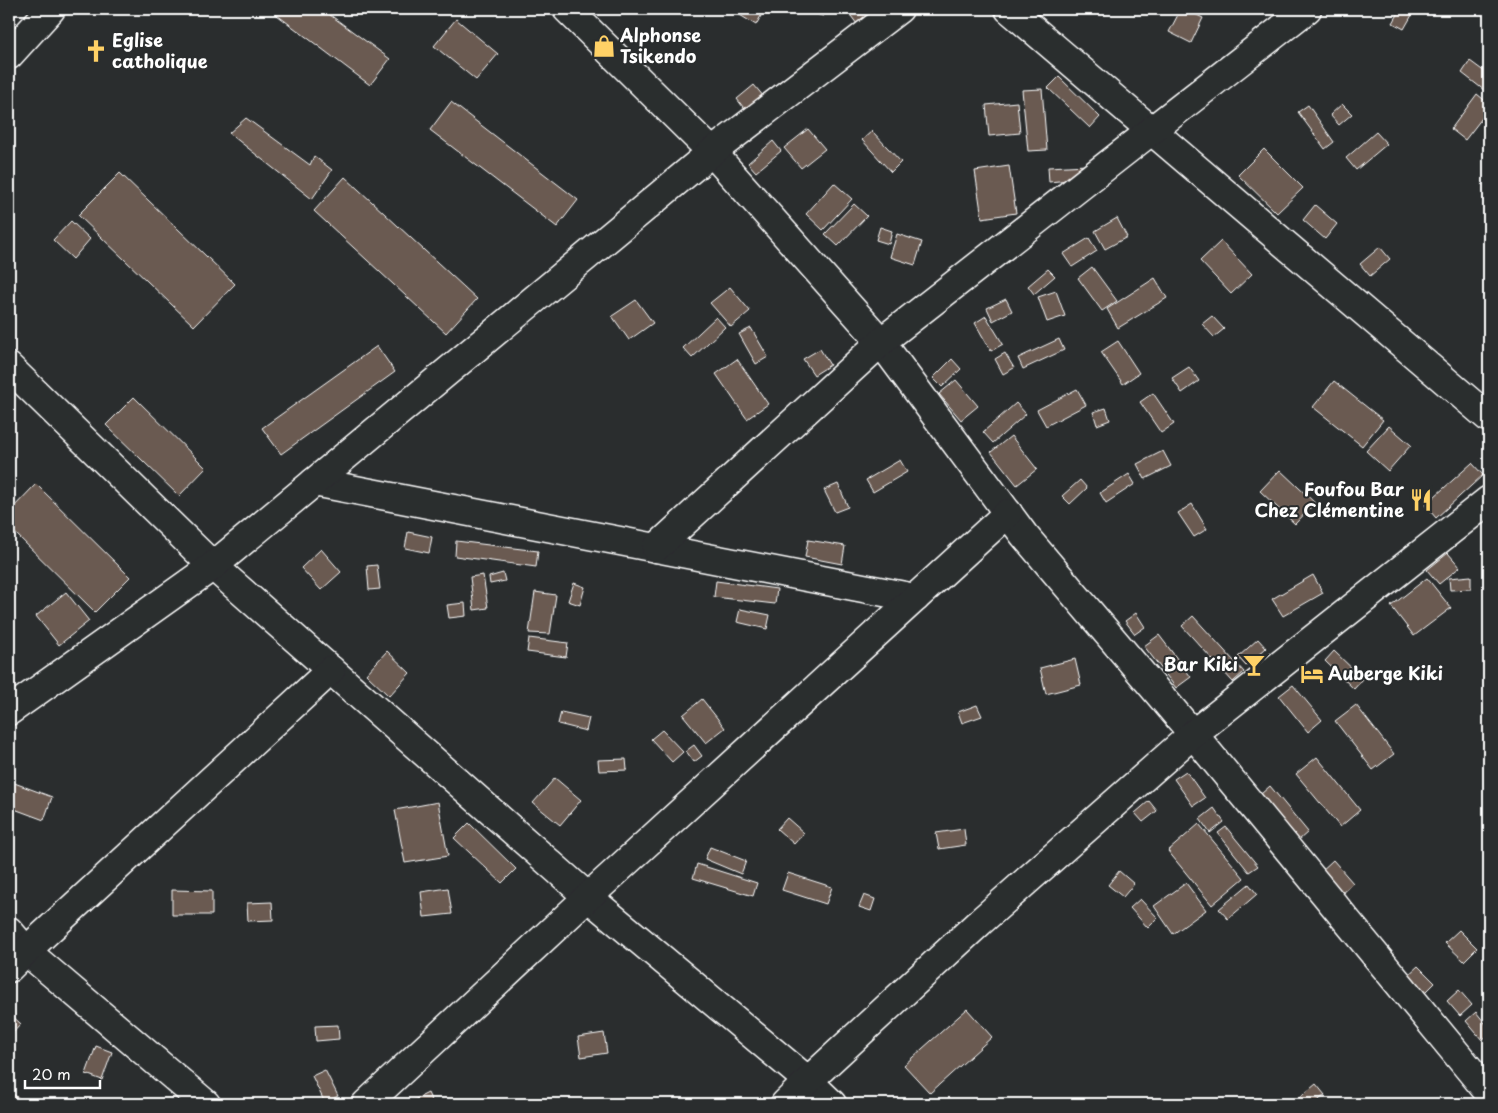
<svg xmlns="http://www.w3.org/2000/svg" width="1498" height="1113" font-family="'Playpen Sans',sans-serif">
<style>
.building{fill:#6a5a51;stroke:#fff}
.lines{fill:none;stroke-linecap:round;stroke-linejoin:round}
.street-casing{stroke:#fff;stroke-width:31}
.highway-casing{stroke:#fff;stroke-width:31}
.street{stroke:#2a2d2e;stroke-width:28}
.highway{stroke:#2a2d2e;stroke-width:28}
.labels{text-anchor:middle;stroke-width:4;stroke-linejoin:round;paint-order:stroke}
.poi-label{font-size:18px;font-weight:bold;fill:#fff;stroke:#2a2d2e;text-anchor:start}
</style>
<rect width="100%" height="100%" fill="#2a2d2e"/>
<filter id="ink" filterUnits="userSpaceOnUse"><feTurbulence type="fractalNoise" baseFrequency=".02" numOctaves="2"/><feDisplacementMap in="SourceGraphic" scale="10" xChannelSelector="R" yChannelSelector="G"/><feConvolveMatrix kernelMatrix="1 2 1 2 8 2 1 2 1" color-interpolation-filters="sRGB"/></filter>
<g filter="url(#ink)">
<!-- building -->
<g class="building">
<path d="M 269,9 L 322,9 L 390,59 L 370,85 Z"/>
<path d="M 737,9 L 753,9 L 762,14 L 756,25 L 735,12 Z"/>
<path d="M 808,9 L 824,9 L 823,16 L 808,12 Z"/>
<path d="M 853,9 L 875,9 L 857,24 L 848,12 Z"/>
<path d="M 1181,9 L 1185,9 L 1203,18 L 1191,43 L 1169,32 Z"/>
<path d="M 1401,9 L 1412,15 L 1404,29 L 1393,23 Z"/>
<path d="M 456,19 L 498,54 L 476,80 L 434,46 Z"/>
<path d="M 1470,61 L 1489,75 L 1489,94 L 1462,73 Z"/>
<path d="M 1059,77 L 1100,117 L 1090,128 L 1048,88 Z"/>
<path d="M 754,85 L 764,97 L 746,111 L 737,99 Z"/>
<path d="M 1042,89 L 1047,150 L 1028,151 L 1022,90 Z"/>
<path d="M 1477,94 L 1489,104 L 1489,109 L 1465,140 L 1451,129 Z"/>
<path d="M 451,102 L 578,200 L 557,227 L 430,130 Z"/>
<path d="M 1017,102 L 1020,133 L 989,136 L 986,105 Z"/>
<path d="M 1342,104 L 1352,114 L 1339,125 L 1330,115 Z"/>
<path d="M 1308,105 L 1334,142 L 1325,149 L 1298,112 Z"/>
<path d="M 246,118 L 310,165 L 314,156 L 332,170 L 312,199 L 229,133 Z"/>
<path d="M 808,129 L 825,149 L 801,168 L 784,148 Z"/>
<path d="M 872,131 L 901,162 L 891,172 L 862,140 Z"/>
<path d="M 1376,132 L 1387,144 L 1356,170 L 1346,158 Z"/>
<path d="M 773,141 L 781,151 L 756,172 L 748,163 Z"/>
<path d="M 1264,149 L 1303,188 L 1277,213 L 1238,175 Z"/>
<path d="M 1087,165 L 1088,178 L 1049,182 L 1048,167 Z"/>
<path d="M 1009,166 L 1016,213 L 982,218 L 975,171 Z"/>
<path d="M 120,173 L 235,284 L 194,326 L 78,215 Z"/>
<path d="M 345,177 L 477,299 L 446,333 L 314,211 Z"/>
<path d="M 834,183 L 852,199 L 823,230 L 806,214 Z"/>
<path d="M 854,204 L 867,216 L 838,246 L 825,234 Z"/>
<path d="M 1315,205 L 1337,224 L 1325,239 L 1303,220 Z"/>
<path d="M 1117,218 L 1127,237 L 1105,249 L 1095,231 Z"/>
<path d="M 71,221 L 90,239 L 73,259 L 53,240 Z"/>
<path d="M 880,227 L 892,231 L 889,244 L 876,240 Z"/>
<path d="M 897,234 L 922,242 L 915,265 L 890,257 Z"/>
<path d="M 1089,238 L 1097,251 L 1072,267 L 1063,254 Z"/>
<path d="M 1221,241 L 1252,274 L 1231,294 L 1200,261 Z"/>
<path d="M 1380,247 L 1390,259 L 1370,276 L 1360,264 Z"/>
<path d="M 1092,267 L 1117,301 L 1102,311 L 1078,278 Z"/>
<path d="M 1048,269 L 1055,276 L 1034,294 L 1028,286 Z"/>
<path d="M 1155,278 L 1167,298 L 1118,328 L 1107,309 Z"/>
<path d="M 730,287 L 750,311 L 731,327 L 710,303 Z"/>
<path d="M 1056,291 L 1065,316 L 1047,322 L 1038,297 Z"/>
<path d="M 1006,299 L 1012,311 L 993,321 L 987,308 Z"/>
<path d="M 636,300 L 653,323 L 629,340 L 612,316 Z"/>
<path d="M 986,316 L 1003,344 L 991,351 L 975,323 Z"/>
<path d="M 1212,316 L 1224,329 L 1214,337 L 1202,324 Z"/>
<path d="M 716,317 L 725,327 L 692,358 L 683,348 Z"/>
<path d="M 751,328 L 768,357 L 756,364 L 739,334 Z"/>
<path d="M 1059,339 L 1064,350 L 1023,369 L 1018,358 Z"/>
<path d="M 1118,341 L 1139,373 L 1123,384 L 1101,352 Z"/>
<path d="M 377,346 L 395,372 L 281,454 L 262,428 Z"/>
<path d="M 820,349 L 830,365 L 814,375 L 803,359 Z"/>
<path d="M 1005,353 L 1014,368 L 1003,374 L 995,359 Z"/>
<path d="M 737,359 L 768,404 L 747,419 L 716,374 Z"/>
<path d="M 952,359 L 961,369 L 942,387 L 933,378 Z"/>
<path d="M 1189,367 L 1199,381 L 1182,393 L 1172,378 Z"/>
<path d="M 956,380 L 978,406 L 961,420 L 939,394 Z"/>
<path d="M 1334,381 L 1383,420 L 1362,446 L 1313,407 Z"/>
<path d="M 1077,389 L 1086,405 L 1046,426 L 1037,410 Z"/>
<path d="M 1153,393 L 1174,424 L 1161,433 L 1140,402 Z"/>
<path d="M 134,397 L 206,468 L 179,496 L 106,425 Z"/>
<path d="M 1016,403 L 1026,414 L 993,443 L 983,432 Z"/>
<path d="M 1106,408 L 1110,420 L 1097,425 L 1093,412 Z"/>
<path d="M 1389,426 L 1411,445 L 1388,471 L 1366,451 Z"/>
<path d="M 1011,436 L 1037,469 L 1017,485 L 991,452 Z"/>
<path d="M 1163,451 L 1171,466 L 1145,479 L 1137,464 Z"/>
<path d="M 900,460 L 907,472 L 873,492 L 866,480 Z"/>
<path d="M 1472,463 L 1483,475 L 1436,518 L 1425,505 Z"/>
<path d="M 1280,470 L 1315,503 L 1295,524 L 1260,491 Z"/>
<path d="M 1129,474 L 1135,484 L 1106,503 L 1100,493 Z"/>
<path d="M 1080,480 L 1087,488 L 1070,504 L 1062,496 Z"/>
<path d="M 36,484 L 130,577 L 95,612 L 9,527 L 9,512 Z"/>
<path d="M 838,484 L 848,507 L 835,512 L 824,490 Z"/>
<path d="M 1192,504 L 1207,529 L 1194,537 L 1178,513 Z"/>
<path d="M 408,532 L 432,537 L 429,553 L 405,548 Z"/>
<path d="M 808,540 L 845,546 L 842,564 L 805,557 Z"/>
<path d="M 456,541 L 538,551 L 536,567 L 455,556 Z"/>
<path d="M 321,549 L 341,572 L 321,590 L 301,568 Z"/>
<path d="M 1448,553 L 1460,567 L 1439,584 L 1427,570 Z"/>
<path d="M 377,565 L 380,589 L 369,590 L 367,566 Z"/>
<path d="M 503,573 L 505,581 L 490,584 L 489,577 Z"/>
<path d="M 483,575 L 488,608 L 474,610 L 470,577 Z"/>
<path d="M 1313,575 L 1323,593 L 1283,616 L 1272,599 Z"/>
<path d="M 1471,576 L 1471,589 L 1450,590 L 1449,578 Z"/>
<path d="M 1427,578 L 1451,608 L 1414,636 L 1391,606 Z"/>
<path d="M 716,581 L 777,589 L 775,604 L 714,597 Z"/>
<path d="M 574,583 L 585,587 L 580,605 L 568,601 Z"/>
<path d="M 66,592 L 89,621 L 59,645 L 36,616 Z"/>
<path d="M 535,592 L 556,595 L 550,634 L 529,633 Z"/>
<path d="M 465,603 L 466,616 L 449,618 L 447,605 Z"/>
<path d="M 740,609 L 770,615 L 767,629 L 737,622 Z"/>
<path d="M 1136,613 L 1145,627 L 1135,634 L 1125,621 Z"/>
<path d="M 1193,616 L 1244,672 L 1233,682 L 1182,626 Z"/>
<path d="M 1159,635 L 1191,677 L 1176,688 L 1144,646 Z"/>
<path d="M 529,638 L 568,643 L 566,657 L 527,652 Z"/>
<path d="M 1258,639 L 1266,648 L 1246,666 L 1238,657 Z"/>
<path d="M 387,651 L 410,673 L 389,696 L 366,674 Z"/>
<path d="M 1334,651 L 1363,679 L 1354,689 L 1325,661 Z"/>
<path d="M 1075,659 L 1081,685 L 1046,694 L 1040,668 Z"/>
<path d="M 1293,685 L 1322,720 L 1308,732 L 1279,696 Z"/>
<path d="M 702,699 L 725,728 L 706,743 L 683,715 Z"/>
<path d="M 977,705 L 982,716 L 962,723 L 958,712 Z"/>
<path d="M 1356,705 L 1394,754 L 1373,770 L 1335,721 Z"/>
<path d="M 561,712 L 589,718 L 586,731 L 558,724 Z"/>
<path d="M 662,730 L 683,752 L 672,762 L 651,739 Z"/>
<path d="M 694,745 L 702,756 L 694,762 L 686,751 Z"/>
<path d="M 1317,757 L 1360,810 L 1340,827 L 1296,774 Z"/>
<path d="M 626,759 L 627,770 L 599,771 L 598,760 Z"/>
<path d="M 1186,771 L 1205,798 L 1193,806 L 1174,779 Z"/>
<path d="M 555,778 L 581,800 L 560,825 L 533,803 Z"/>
<path d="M 9,781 L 52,797 L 44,820 L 9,807 Z"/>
<path d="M 1270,786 L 1308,832 L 1299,840 L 1261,794 Z"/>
<path d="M 1149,801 L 1157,811 L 1143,822 L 1135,813 Z"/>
<path d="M 438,802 L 448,856 L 405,863 L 395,810 Z"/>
<path d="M 1214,808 L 1224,822 L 1210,833 L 1200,819 Z"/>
<path d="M 787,818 L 804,833 L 794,844 L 777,829 Z"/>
<path d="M 469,823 L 516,869 L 502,883 L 454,838 Z"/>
<path d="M 1199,824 L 1244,878 L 1212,905 L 1168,851 Z"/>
<path d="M 1226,827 L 1258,866 L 1249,872 L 1218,833 Z"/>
<path d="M 964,829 L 966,845 L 939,849 L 936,833 Z"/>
<path d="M 710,847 L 746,861 L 741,874 L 705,859 Z"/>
<path d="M 1333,860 L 1353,883 L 1339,896 L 1319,873 Z"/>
<path d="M 697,864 L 757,883 L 753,896 L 693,878 Z"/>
<path d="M 1119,871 L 1134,884 L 1123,897 L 1108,885 Z"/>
<path d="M 788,873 L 832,887 L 826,904 L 782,890 Z"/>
<path d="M 1186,883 L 1206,910 L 1173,934 L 1154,906 Z"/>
<path d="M 1249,884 L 1257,894 L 1228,919 L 1219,909 Z"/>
<path d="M 448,888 L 452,914 L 424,917 L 421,892 Z"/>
<path d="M 172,890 L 212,891 L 212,915 L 172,915 Z"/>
<path d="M 864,895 L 875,899 L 871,911 L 859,907 Z"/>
<path d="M 1140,899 L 1158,918 L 1148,928 L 1130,908 Z"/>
<path d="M 272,902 L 273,920 L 248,921 L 247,903 Z"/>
<path d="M 1459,930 L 1477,948 L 1464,961 L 1445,943 Z"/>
<path d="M 1418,966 L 1435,983 L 1424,994 L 1407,976 Z"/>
<path d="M 1459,990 L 1472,1005 L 1460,1016 L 1447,1001 Z"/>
<path d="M 967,1009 L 992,1037 L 930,1093 L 904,1065 Z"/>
<path d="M 1476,1012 L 1489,1028 L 1489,1034 L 1482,1040 L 1466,1021 Z"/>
<path d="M 9,1013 L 21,1024 L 9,1037 Z"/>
<path d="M 338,1025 L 339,1039 L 316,1041 L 315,1026 Z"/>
<path d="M 604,1033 L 607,1053 L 581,1057 L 578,1037 Z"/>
<path d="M 96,1046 L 112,1052 L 102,1080 L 86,1074 Z"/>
<path d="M 325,1070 L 338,1096 L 325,1103 L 312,1076 Z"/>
<path d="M 1316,1084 L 1325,1095 L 1314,1104 L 1292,1104 Z"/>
<path d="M 428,1093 L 433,1104 L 416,1104 L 414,1100 Z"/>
<path d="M 13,1094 L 27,1104 L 9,1104 L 9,1101 Z"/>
</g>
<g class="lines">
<defs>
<g id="street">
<path d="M 567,9 L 712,152 L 881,342 L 1024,535 L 1193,734 L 1489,1093"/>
<path d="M 1009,9 L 1489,418"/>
<path d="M 9,367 L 213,566 L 588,897 L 808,1081 L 832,1104"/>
<path d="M 314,482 L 915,598"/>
<path d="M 656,548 L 881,342 L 1307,9"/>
<path d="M 9,711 L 213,566 L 712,152 L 899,9"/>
<path d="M 9,931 L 26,951 L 206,1104"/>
<path d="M 9,968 L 26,951 L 331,670"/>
<path d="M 366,1104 L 588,897 L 1008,513"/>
<path d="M 785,1104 L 808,1081 L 980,922 L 1193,734 L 1489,500"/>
</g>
<path id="highway" d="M 9,55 L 51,9"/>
</defs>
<!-- street casing -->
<use href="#street" class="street-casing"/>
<!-- highway casing -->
<use href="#highway" class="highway-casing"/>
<!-- street -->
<use href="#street" class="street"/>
<!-- highway -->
<use href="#highway" class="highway"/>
</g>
</g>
<!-- icons -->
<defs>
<symbol id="shop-bare" viewBox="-9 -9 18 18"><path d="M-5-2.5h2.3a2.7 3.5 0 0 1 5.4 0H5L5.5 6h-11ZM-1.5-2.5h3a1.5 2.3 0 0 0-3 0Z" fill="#ffd166" stroke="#2a2d2e" stroke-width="2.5" paint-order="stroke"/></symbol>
<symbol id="church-bare" viewBox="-9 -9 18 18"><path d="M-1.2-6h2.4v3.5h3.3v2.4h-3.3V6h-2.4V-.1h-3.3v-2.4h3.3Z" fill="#ffd166" stroke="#2a2d2e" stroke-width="2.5" paint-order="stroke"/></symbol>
<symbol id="restaurant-bare" viewBox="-9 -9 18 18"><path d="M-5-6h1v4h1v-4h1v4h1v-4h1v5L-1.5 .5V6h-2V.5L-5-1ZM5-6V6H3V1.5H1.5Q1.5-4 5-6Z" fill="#ffd166" stroke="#2a2d2e" stroke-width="2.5" paint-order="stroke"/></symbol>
<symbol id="bar-bare" viewBox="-9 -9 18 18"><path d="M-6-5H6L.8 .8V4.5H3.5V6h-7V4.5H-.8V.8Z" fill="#ffd166" stroke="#2a2d2e" stroke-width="2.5" paint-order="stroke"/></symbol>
<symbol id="hotel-bare" viewBox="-9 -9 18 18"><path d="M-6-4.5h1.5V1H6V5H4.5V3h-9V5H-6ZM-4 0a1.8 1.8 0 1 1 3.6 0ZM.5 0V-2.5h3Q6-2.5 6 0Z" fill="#ffd166" stroke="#2a2d2e" stroke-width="2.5" paint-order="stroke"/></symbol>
</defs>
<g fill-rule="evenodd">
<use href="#shop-bare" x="588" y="30" width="32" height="32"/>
<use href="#church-bare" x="80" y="35" width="32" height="32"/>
<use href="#restaurant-bare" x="1405" y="484" width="32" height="32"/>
<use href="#bar-bare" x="1238" y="649" width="32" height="32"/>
<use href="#hotel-bare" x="1296" y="658" width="32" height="32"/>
</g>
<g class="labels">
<!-- poi labels -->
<g class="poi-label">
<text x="620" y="42">Alphonse<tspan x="620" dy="21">Tsikendo</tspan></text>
<text x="112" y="47">Eglise<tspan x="112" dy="21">catholique</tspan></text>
<text x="1404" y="496" text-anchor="end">Foufou Bar<tspan x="1404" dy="21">Chez Clémentine</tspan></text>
<text x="1238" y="671" text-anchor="end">Bar Kiki</text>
<text x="1328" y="680">Auberge Kiki</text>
</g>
</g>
<!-- margin -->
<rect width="1498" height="1113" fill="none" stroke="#2a2d2e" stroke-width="30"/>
<rect x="15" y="15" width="1468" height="1083" fill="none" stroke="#fff" stroke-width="2" filter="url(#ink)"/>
<!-- scale -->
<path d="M25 1080v8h75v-8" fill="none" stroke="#ffffff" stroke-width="2.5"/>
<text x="32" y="1080" font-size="15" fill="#ffffff" stroke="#2a2d2e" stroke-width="4" paint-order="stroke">20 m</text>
</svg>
